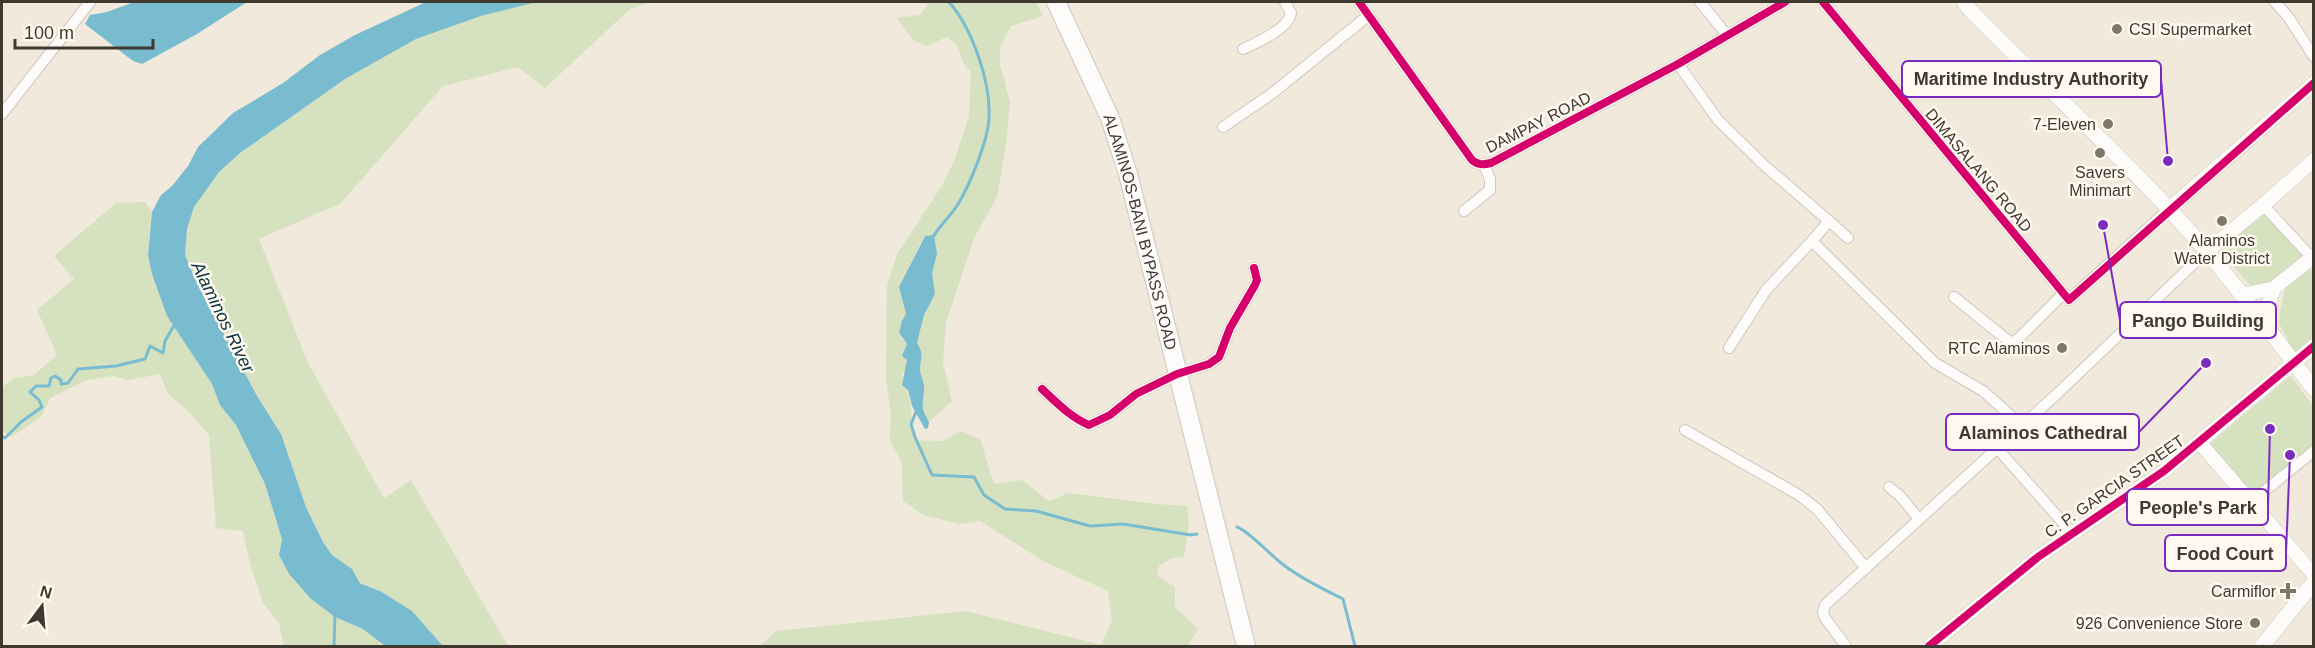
<svg xmlns="http://www.w3.org/2000/svg" width="2315" height="648" font-family="Arial,sans-serif">
<style>
.green{fill:#d6e1bf}
.water{fill:#7abccf}
.lines{fill:none;stroke-linecap:round;stroke-linejoin:round}
.stream{stroke:#7abccf;stroke-width:3}
.minor-casing{stroke:#cec7be;stroke-width:12}
.tertiary-casing{stroke:#cec7be;stroke-width:15}
.secondary-casing{stroke:#cec7be;stroke-width:16}
.primary-casing{stroke:#cec7be;stroke-width:20}
.minor{stroke:#fdfcfa;stroke-width:10}
.tertiary{stroke:#fdfcfa;stroke-width:14}
.secondary{stroke:#fdfcfa;stroke-width:15}
.primary{stroke:#fdfcfa;stroke-width:18}
.cycleway-casing{stroke:#fff9f0;stroke-width:11}
.cycleway{stroke:#d6006c;stroke-width:8}
.poi-dot{fill:#7d776c;stroke:#fff9f0;stroke-width:2}
.labels{text-anchor:middle;stroke-width:5;stroke-linejoin:round;paint-order:stroke}
.poi-label{font-size:16px;fill:#3f3930;stroke:#fff9f0;text-anchor:end}
.street-label{font-size:16px;fill:#3f3930;stroke:#fff9f0}
.water-label{font-size:18px;font-style:italic;fill:#083644;stroke:#fff9f0}
.leader{fill:none;stroke:#7b2cbf;stroke-width:2}
.callout-dot{fill:#7b2cbf;stroke:#fff9f0;stroke-width:2}
.callout{fill:#fff9f0;stroke:#7b2cbf;stroke-width:2}
.callout-label{font-size:18px;text-anchor:middle;font-weight:bold;fill:#3f3930}
</style>
<rect width="100%" height="100%" fill="#f1e9dc"/>
<!-- green -->
<g class="green">
<path d="M 537,2 L 651,2 L 630,9 L 545,88 L 518,67 L 443,86 L 341,203 L 259,239 L 308,363 L 384,498 L 411,480 L 508,646 L 443,646 L 412,611 L 382,592 L 360,582 L 352,569 L 332,555 L 323,542 L 306,507 L 281,434 L 257,396 L 198,285 L 185,255 L 187,229 L 194,207 L 219,172 L 240,153 L 345,79 L 416,39 L 481,16 Z"/>
<path d="M 926,2 L 1036,2 L 1043,16 L 1011,26 L 1000,47 L 1000,65 L 1010,102 L 1006,144 L 997,197 L 974,238 L 946,323 L 943,363 L 952,401 L 929,422 C 921,406 923,407 924,390 C 925,383 921,377 920,371 C 920,358 925,356 917,344 L 924,315 L 935,294 L 932,273 L 937,254 L 924,236 L 899,287 L 906,314 L 902,321 L 902,338 L 907,344 L 906,368 L 902,375 C 911,396 911,416 915,437 L 916,440 L 943,441 L 961,431 L 980,439 L 994,484 L 1022,480 L 1049,501 L 1068,493 L 1157,504 L 1187,506 L 1189,523 L 1184,557 L 1170,559 L 1159,566 L 1157,576 L 1175,587 L 1175,607 L 1198,629 L 1188,646 L 760,646 L 776,631 L 966,611 L 1101,645 L 1112,620 L 1108,591 L 1045,562 L 980,521 L 960,524 L 923,515 L 903,501 L 902,463 L 890,440 L 891,413 L 886,380 L 887,286 L 897,254 L 943,184 L 954,161 L 969,117 L 971,72 L 964,64 L 956,44 L 947,37 L 926,46 L 913,40 L 897,18 L 920,15 L 927,6 Z"/>
<path d="M 145,202 L 152,212 L 148,255 L 152,274 L 167,316 L 212,384 L 220,405 L 236,425 L 254,460 L 265,484 L 282,539 L 279,555 L 289,574 L 311,599 L 335,617 L 363,629 L 377,639 L 381,646 L 284,646 L 279,623 L 263,603 L 251,568 L 243,531 L 216,528 L 209,435 L 189,412 L 168,394 L 160,374 L 128,380 L 113,376 L 87,380 L 50,398 L 41,417 L 11,437 L 2,431 L 2,387 L 14,378 L 34,375 L 57,355 L 37,310 L 74,279 L 54,256 L 116,203 Z"/>
<path d="M 2263,212 L 2305,258 L 2279,278 L 2255,291 L 2219,250 Z"/>
<path d="M 2308,267 L 2313,272 L 2313,341 L 2296,355 L 2279,323 L 2280,312 L 2286,287 Z"/>
<path d="M 2291,376 L 2313,406 L 2313,456 L 2255,504 L 2207,446 Z"/>
</g>
<!-- water -->
<g class="water">
<path d="M 134,2 L 247,2 L 197,34 L 142,64 L 133,61 L 85,24 L 90,15 L 107,12 Z"/>
<path d="M 426,2 L 537,2 L 481,16 L 416,39 L 345,79 L 240,153 L 219,172 L 194,207 L 187,229 L 185,255 L 198,285 L 257,396 L 281,434 L 306,507 L 323,542 L 332,555 L 352,569 L 360,583 L 382,592 L 412,611 L 443,646 L 385,646 L 363,629 L 335,617 L 311,599 L 289,574 L 279,555 L 282,539 L 265,484 L 236,425 L 220,405 L 212,384 L 167,316 L 152,274 L 148,255 L 152,212 L 161,195 L 172,186 L 188,166 L 198,147 L 233,113 L 283,83 L 320,55 L 355,35 Z"/>
<path d="M 934,235 L 937,254 L 932,273 L 935,294 L 924,315 L 917,343 C 925,356 920,357 920,371 C 921,377 925,383 924,390 C 923,408 920,405 929,422 L 928,428 L 925,429 L 912,406 L 908,390 L 902,385 L 907,360 L 902,356 L 907,344 L 899,332 L 902,321 L 906,314 L 899,287 L 925,236 Z"/>
</g>
<g class="lines">
<!-- stream -->
<g class="stream">
<path d="M 933,237 C 940,225 951,216 958,204 C 970,185 988,140 989,118 C 991,82 972,28 949,2"/>
<path d="M 916,412 L 911,424 L 915,437 L 932,475 L 974,477 L 984,495 L 1005,509 L 1036,511 L 1090,526 L 1123,524 L 1191,535 L 1197,534"/>
<path d="M 2,436 L 5,438 L 21,422 L 42,407 L 39,400 L 30,392 L 36,386 L 49,386 L 51,378 L 55,376 L 61,380 L 61,384 L 68,383 L 78,369 L 116,366 L 145,359 L 150,346 L 163,353 L 165,341 L 175,324"/>
<path d="M 1237,527 C 1249,531 1272,557 1285,566 C 1302,579 1323,589 1343,599 L 1355,646"/>
<path d="M 334,646 L 335,615"/>
</g>
<defs>
<g id="minor">
<path d="M 1359,2 L 1472,160 C 1478,165 1483,165 1491,163 L 1678,64 L 1785,2"/>
<path d="M 1700,2 L 1727,35"/>
<path d="M 1823,2 L 2069,300 L 2169,209"/>
<path d="M 2275,2 L 2289,18 L 2314,57"/>
<path d="M 1243,49 C 1256,43 1289,29 1291,13 L 1285,2"/>
<path d="M 1678,64 L 1718,120 L 1765,166 L 1829,221 L 1812,241 L 1766,290 L 1729,348"/>
<path d="M 2,114 L 90,2"/>
<path d="M 1223,127 L 1270,95 L 1369,15"/>
<path d="M 2263,205 L 2314,260"/>
<path d="M 1464,211 L 1490,190 L 1490,179 L 1484,165"/>
<path d="M 1829,221 L 1848,238"/>
<path d="M 1812,241 L 1935,363 L 1983,391 L 2021,425"/>
<path d="M 1954,297 L 2006,339 L 2014,343 L 2064,293"/>
<path d="M 1042,389 C 1056,402 1070,417 1089,425 L 1110,415 L 1136,394 L 1177,374 L 1209,364 L 1219,357 L 1230,328 L 1255,285 L 1257,280 L 1254,268"/>
<path d="M 1685,430 L 1799,495 L 1817,509 L 1866,568"/>
<path d="M 1997,448 L 2073,534"/>
<path d="M 1889,487 L 1900,496 L 1919,519"/>
<path d="M 2251,502 L 2314,451"/>
<path d="M 1846,646 L 1825,618 L 1823,613 L 1825,605 L 2059,392 L 2206,252"/>
</g>
<g id="tertiary">
<path d="M 2169,209 L 2314,83"/>
<path d="M 2206,252 L 2263,205 L 2314,160"/>
<path d="M 2242,295 L 2274,288 L 2314,256"/>
<path d="M 2269,330 L 2268,305 L 2274,288"/>
<path d="M 2199,442 L 2314,575"/>
<path d="M 1933,646 L 1932,644 L 2038,557 L 2164,471 L 2314,346"/>
</g>
<g id="secondary">
<path d="M 1964,2 L 1971,11 C 2036,77 2104,140 2168,208 C 2221,264 2267,328 2314,389"/>
<path d="M 2262,646 L 2314,582"/>
</g>
<g id="primary">
<path id="s1" d="M 1056,2 L 1110,118 L 1128,174 L 1246,646"/>
</g>
</defs>
<!-- minor casing -->
<use href="#minor" class="minor-casing"/>
<!-- tertiary casing -->
<use href="#tertiary" class="tertiary-casing"/>
<!-- secondary casing -->
<use href="#secondary" class="secondary-casing"/>
<!-- primary casing -->
<use href="#primary" class="primary-casing"/>
<!-- minor -->
<use href="#minor" class="minor"/>
<!-- tertiary -->
<use href="#tertiary" class="tertiary"/>
<!-- secondary -->
<use href="#secondary" class="secondary"/>
<!-- primary -->
<use href="#primary" class="primary"/>
<defs>
<g id="cycleway">
<path d="M 1359,2 L 1472,160 C 1478,165 1483,165 1491,163 L 1678,64 L 1785,2"/>
<path d="M 1823,2 L 2069,300 L 2314,83"/>
<path d="M 1042,389 C 1056,402 1070,417 1089,425 L 1110,415 L 1136,394 L 1177,374 L 1209,364 L 1219,357 L 1230,328 L 1255,285 L 1257,280 L 1254,268"/>
<path d="M 1929,646 L 2038,557 L 2164,471 L 2314,346"/>
</g>
</defs>
<!-- cycleway casing -->
<use href="#cycleway" class="cycleway-casing"/>
<!-- cycleway -->
<use href="#cycleway" class="cycleway"/>
</g>
<!-- markers -->
<g class="poi-dot">
<circle cx="2117" cy="29" r="6"/>
<circle cx="2108" cy="124" r="6"/>
<circle cx="2100" cy="153" r="6"/>
<circle cx="2222" cy="221" r="6"/>
<circle cx="2062" cy="348" r="6"/>
<path d="M2285 582h6v6h6v6h-6v6h-6v-6h-6v-6h6z"/>
<circle cx="2255" cy="623" r="6"/>
</g>
<g class="labels">
<!-- poi labels -->
<g class="poi-label">
<text x="2129" y="35" text-anchor="start">CSI Supermarket</text>
<text x="2096" y="130">7-Eleven</text>
<text x="2100" y="178" text-anchor="middle">Savers<tspan x="2100" dy="18">Minimart</tspan></text>
<text x="2222" y="246" text-anchor="middle">Alaminos<tspan x="2222" dy="18">Water District</tspan></text>
<text x="2050" y="354">RTC Alaminos</text>
<text x="2276" y="597">Carmiflor</text>
<text x="2243" y="629">926 Convenience Store</text>
</g>
<!-- street labels -->
<g class="street-label">
<text transform="translate(1538 122) rotate(-27)" y="6">DAMPAY ROAD</text>
<text transform="translate(1979 170) rotate(50)" y="6">DIMASALANG ROAD</text>
<text dy="6" stroke="none"><textPath href="#s1" startOffset="246">ALAMINOS-BANI BYPASS ROAD</textPath></text>
<text transform="translate(2114 486) rotate(-35)" y="6">C. P. GARCIA STREET</text>
</g>
<!-- water labels -->
<g class="water-label">
<text transform="translate(223 317) rotate(64)" y="6">Alaminos River</text>
</g>
</g>
<!-- callouts -->
<path class="leader" d="M2168 161L2161 79M2103 225L2120 320M2206 363L2139 432M2270 429L2268 507M2290 455L2286 553"/>
<g class="callout-dot">
<circle cx="2168" cy="161" r="6"/>
<circle cx="2103" cy="225" r="6"/>
<circle cx="2206" cy="363" r="6"/>
<circle cx="2270" cy="429" r="6"/>
<circle cx="2290" cy="455" r="6"/>
</g>
<g class="callout">
<rect x="1902" y="61" width="259" height="36" rx="6"/>
<rect x="2120" y="302" width="156" height="36" rx="6"/>
<rect x="1946" y="414" width="193" height="36" rx="6"/>
<rect x="2127" y="489" width="141" height="36" rx="6"/>
<rect x="2165" y="535" width="121" height="36" rx="6"/>
</g>
<g class="callout-label">
<text x="2031" y="85">Maritime Industry Authority</text>
<text x="2198" y="327">Pango Building</text>
<text x="2043" y="439">Alaminos Cathedral</text>
<text x="2198" y="514">People's Park</text>
<text x="2225" y="560">Food Court</text>
</g>
<!-- border -->
<rect width="2315" height="648" fill="none" stroke="#3f3930" stroke-width="6"/>
<!-- north arrow -->
<g transform="translate(42 606) rotate(16)" stroke="#fff9f0" stroke-width="4.5" paint-order="stroke">
<path d="M0-4.5L10 22L0 15L-10 22Z" fill="#3f3930"/>
<text y="-9" font-size="16" font-weight="bold" text-anchor="middle" fill="#3f3930">N</text>
</g>
<!-- scale -->
<path d="M15 39v9h138v-9" fill="none" stroke="#3f3930" stroke-width="3"/>
<text x="24" y="39" font-size="18" fill="#3f3930" stroke="#fff9f0" stroke-width="4.5" paint-order="stroke">100 m</text>
</svg>
